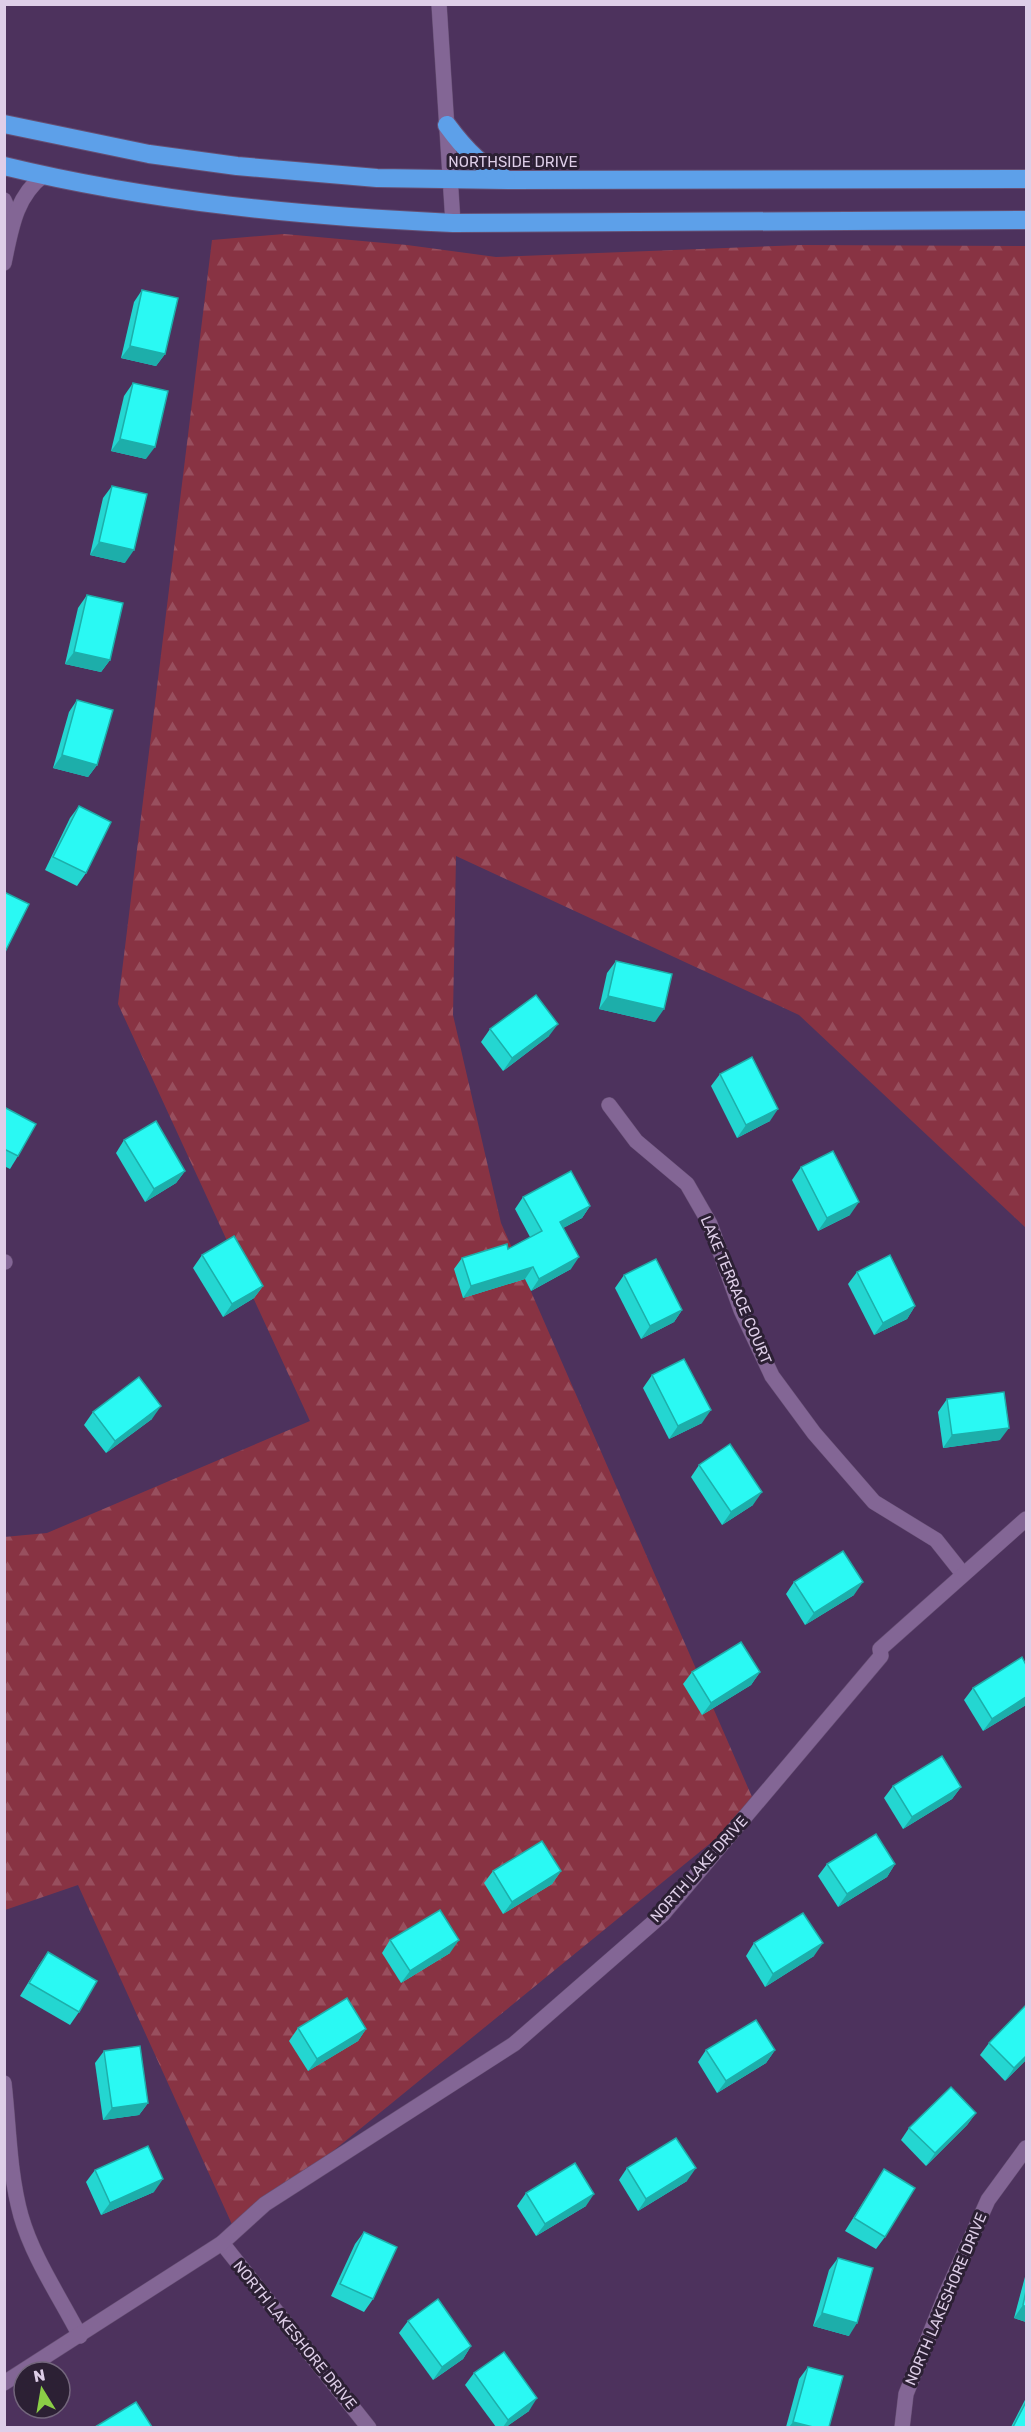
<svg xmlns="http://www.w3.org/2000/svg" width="1031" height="2432" font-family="Rubik,sans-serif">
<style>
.forest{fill:url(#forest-firs)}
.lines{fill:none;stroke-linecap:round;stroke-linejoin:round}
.minor-casing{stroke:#664f73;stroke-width:16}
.highway-casing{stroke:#664f73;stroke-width:20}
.minor{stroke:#836695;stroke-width:15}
.highway{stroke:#5da0e9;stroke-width:18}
.wall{fill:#24d6d1}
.shaded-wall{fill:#1daeaa}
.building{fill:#2af9f3;stroke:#1daeaa;stroke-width:1.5}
.labels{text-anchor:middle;stroke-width:6;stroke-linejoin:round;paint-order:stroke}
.street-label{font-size:15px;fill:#decee8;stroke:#2c2034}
</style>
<defs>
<pattern id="forest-firs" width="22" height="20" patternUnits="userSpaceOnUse" patternTransform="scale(1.5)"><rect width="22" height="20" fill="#883343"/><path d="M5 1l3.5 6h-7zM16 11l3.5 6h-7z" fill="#984f5e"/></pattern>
</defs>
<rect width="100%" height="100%" fill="#4d325d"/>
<!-- forest -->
<path class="forest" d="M 284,234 L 407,245 L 496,257 L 802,245 L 1026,246 L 1026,1228 L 799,1015 L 456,856 L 453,1015 L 501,1223 L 756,1806 L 235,2231 L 78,1885 L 5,1910 L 4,1537 L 47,1533 L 310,1421 L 118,1004 L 212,240 Z"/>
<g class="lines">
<defs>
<g id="minor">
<path d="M 439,4 L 453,223"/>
<path d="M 4,200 L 13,221"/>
<path d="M 4,263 C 11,230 15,197 44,175"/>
<path d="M 609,1105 L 636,1141 L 687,1184 L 710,1224 L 741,1310 L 772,1376 L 814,1433 L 874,1502 L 936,1540 L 963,1574"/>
<path d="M 4,1262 L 5,1262"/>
<path d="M 4,2083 C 9,2126 9,2173 21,2216 C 33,2258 60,2297 80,2336"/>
<path d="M 222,2243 L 369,2428"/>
<path d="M 4,2383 L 222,2243 L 265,2204 L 514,2044 L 663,1914 L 881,1656 L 880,1649 L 1026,1519"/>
<path d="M 902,2428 L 906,2394 L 945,2296 L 988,2200 L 1026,2148"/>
</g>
<g id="highway">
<path d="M 4,124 L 149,154 L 237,166 L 377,178 L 507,180 L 1026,179"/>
<path d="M 447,125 C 463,147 481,167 506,179"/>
<path d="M 4,166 C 152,202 302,216 453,223 L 1026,220"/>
</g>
</defs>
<!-- minor casing -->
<use href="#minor" class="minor-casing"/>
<!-- highway casing -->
<use href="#highway" class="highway-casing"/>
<!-- minor -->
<use href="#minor" class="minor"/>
<!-- highway -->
<use href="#highway" class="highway"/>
</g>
<!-- wall -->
<g class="wall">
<path d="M 142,290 L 165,354 L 156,366 L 121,358 L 134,302 Z"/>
<path d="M 133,383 L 146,459 L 111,451 L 124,396 Z"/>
<path d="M 112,486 L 125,563 L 90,555 L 103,498 Z"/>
<path d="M 87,595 L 110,660 L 101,672 L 65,664 L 78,608 Z"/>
<path d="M 77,700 L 97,765 L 88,777 L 53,768 L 69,712 Z"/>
<path d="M 79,806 L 86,873 L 77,886 L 45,870 L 70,818 Z"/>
<path d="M 616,961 L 655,1022 L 599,1009 L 607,973 Z"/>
<path d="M 490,1029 L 549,1036 L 503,1071 L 481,1042 Z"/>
<path d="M 720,1074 L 770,1121 L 737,1138 L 711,1086 Z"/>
<path d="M 4,1107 L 18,1156 L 10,1169 L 4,1166 Z"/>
<path d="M 124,1140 L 185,1171 L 176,1183 L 145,1202 L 116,1153 Z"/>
<path d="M 801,1167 L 850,1215 L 818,1231 L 792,1180 Z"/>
<path d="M 523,1197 L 590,1206 L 582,1218 L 563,1228 L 571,1269 L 531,1291 L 525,1279 L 463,1298 L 454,1269 L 462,1258 L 508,1249 L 530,1237 L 515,1209 Z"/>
<path d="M 202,1255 L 263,1286 L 254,1298 L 223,1317 L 193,1268 Z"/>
<path d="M 857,1272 L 915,1306 L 907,1319 L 874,1335 L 848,1284 Z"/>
<path d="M 624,1275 L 682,1310 L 674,1322 L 641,1339 L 615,1288 Z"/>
<path d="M 652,1375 L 702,1423 L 669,1439 L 643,1388 Z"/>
<path d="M 947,1399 L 1000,1440 L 943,1448 L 938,1412 Z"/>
<path d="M 93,1412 L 152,1419 L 106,1453 L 84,1425 Z"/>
<path d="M 699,1465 L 753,1505 L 722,1525 L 691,1477 Z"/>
<path d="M 794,1582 L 854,1595 L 805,1625 L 786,1594 Z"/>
<path d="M 692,1672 L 760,1672 L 751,1685 L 702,1715 L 683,1684 Z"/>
<path d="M 973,1688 L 1026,1705 L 983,1731 L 964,1700 Z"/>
<path d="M 893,1786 L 961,1787 L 952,1799 L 903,1829 L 884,1798 Z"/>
<path d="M 827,1864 L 895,1864 L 887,1877 L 838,1907 L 818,1876 Z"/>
<path d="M 493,1871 L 561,1871 L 552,1884 L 503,1914 L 484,1883 Z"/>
<path d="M 390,1940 L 450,1953 L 401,1983 L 382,1953 Z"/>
<path d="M 754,1943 L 814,1956 L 765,1987 L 746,1956 Z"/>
<path d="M 48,1952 L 79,2012 L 70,2025 L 20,1996 L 39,1965 Z"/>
<path d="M 298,2028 L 366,2029 L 358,2041 L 308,2071 L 289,2041 Z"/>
<path d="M 989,2043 L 1026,2060 L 1005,2081 L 980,2055 Z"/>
<path d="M 706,2050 L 775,2050 L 766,2063 L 717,2093 L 698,2062 Z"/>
<path d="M 104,2051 L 148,2103 L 139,2115 L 103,2120 L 95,2063 Z"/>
<path d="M 976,2113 L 967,2125 L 926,2166 L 901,2140 L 909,2128 Z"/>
<path d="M 627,2168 L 687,2181 L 638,2211 L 619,2180 Z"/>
<path d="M 884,2169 L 885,2237 L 876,2249 L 845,2231 Z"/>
<path d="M 95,2170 L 154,2192 L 101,2215 L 86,2182 Z"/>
<path d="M 526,2193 L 586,2206 L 536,2236 L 517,2206 Z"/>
<path d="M 364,2232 L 373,2299 L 364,2312 L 331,2296 L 355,2244 Z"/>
<path d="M 838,2258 L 849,2336 L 813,2326 L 829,2270 Z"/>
<path d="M 1026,2273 L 1026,2322 L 1014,2318 Z"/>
<path d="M 408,2321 L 471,2346 L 463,2359 L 433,2380 L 399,2333 Z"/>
<path d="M 808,2367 L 829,2427 L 786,2427 L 799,2379 Z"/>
<path d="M 474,2373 L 529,2411 L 506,2427 L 496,2427 L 465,2385 Z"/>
<path d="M 1026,2398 L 1026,2427 L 1011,2427 Z"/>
</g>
<!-- shaded-wall -->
<g class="shaded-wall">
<path d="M 130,346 L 165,354 L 156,366 L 121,358 Z"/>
<path d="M 120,439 L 155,447 L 146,459 L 111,451 Z"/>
<path d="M 99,542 L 134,550 L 125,563 L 90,555 Z"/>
<path d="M 74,652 L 110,660 L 101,672 L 65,664 Z"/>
<path d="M 62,755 L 97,765 L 88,777 L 53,768 Z"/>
<path d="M 608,996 L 664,1009 L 655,1022 L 599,1009 Z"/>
<path d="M 558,1024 L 549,1036 L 503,1071 L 512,1058 Z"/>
<path d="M 778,1109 L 770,1121 L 737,1138 L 746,1125 Z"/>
<path d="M 185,1171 L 176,1183 L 145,1202 L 154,1189 Z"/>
<path d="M 859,1202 L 850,1215 L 818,1231 L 827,1218 Z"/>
<path d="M 590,1206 L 582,1218 L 552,1234 L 560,1222 Z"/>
<path d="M 579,1257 L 571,1269 L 531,1291 L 539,1279 Z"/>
<path d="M 533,1267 L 525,1279 L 463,1298 L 471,1286 Z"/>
<path d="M 263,1286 L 254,1298 L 223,1317 L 232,1304 Z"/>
<path d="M 915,1306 L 907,1319 L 874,1335 L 883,1323 Z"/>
<path d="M 682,1310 L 674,1322 L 641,1339 L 650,1326 Z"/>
<path d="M 161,1406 L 152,1419 L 106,1453 L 115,1441 Z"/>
<path d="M 711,1410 L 702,1423 L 669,1439 L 678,1426 Z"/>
<path d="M 1009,1428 L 1000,1440 L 943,1448 L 952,1435 Z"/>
<path d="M 762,1492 L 753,1505 L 722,1525 L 731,1512 Z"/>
<path d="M 863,1582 L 854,1595 L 805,1625 L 814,1613 Z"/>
<path d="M 760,1672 L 751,1685 L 702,1715 L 711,1703 Z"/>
<path d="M 1026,1697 L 1026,1705 L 983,1731 L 992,1719 Z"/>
<path d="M 961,1787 L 952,1799 L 903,1829 L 912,1817 Z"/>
<path d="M 895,1864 L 887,1877 L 838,1907 L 847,1894 Z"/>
<path d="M 561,1871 L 552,1884 L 503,1914 L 512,1902 Z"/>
<path d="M 459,1940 L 450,1953 L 401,1983 L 410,1971 Z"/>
<path d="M 823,1943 L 814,1956 L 765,1987 L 773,1974 Z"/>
<path d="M 366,2029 L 358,2041 L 308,2071 L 317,2059 Z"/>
<path d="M 775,2050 L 766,2063 L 717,2093 L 726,2081 Z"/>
<path d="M 1026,2056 L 1026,2060 L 1005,2081 L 1014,2068 Z"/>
<path d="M 148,2103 L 139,2115 L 103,2120 L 112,2108 Z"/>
<path d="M 976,2113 L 967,2125 L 926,2166 L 935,2153 Z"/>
<path d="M 696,2168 L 687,2181 L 638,2211 L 646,2199 Z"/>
<path d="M 163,2179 L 154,2192 L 101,2215 L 110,2203 Z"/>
<path d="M 594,2194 L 586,2206 L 536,2236 L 545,2224 Z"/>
<path d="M 1023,2305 L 1026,2307 L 1026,2322 L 1014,2318 Z"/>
<path d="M 822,2313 L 857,2323 L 849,2336 L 813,2326 Z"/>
<path d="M 471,2346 L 463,2359 L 433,2380 L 442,2367 Z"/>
<path d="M 537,2398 L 529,2411 L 506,2427 L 503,2427 L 508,2420 Z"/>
<path d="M 793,2422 L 813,2427 L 789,2427 Z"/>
</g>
<!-- building -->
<g class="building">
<path d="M 142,290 L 178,298 L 165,354 L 130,346 Z"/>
<path d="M 133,383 L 168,391 L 155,447 L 120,439 Z"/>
<path d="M 112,486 L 147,494 L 134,550 L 99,542 Z"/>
<path d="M 87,595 L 123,603 L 110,660 L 74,652 Z"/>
<path d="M 77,700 L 113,710 L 97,765 L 62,755 Z"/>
<path d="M 79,806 L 111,822 L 86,873 L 53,857 Z"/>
<path d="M 4,892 L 29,904 L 4,954 Z"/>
<path d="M 616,961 L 672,974 L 664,1009 L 608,996 Z"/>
<path d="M 536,995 L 558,1024 L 512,1058 L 490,1029 Z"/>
<path d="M 752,1057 L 778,1109 L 746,1125 L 720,1074 Z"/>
<path d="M 4,1107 L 36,1124 L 18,1156 L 4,1149 Z"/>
<path d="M 156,1121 L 185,1171 L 154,1189 L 124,1140 Z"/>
<path d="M 833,1151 L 859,1202 L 827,1218 L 801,1167 Z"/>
<path d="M 571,1171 L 590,1206 L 560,1222 L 579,1257 L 539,1279 L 533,1267 L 471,1286 L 462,1258 L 507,1244 L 508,1249 L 542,1231 L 523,1197 Z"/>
<path d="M 234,1236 L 263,1286 L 232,1304 L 202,1255 Z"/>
<path d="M 890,1255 L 915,1306 L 883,1323 L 857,1272 Z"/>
<path d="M 656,1259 L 682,1310 L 650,1326 L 624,1275 Z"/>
<path d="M 684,1359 L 711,1410 L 678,1426 L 652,1375 Z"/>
<path d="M 139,1377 L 161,1406 L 115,1441 L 93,1412 Z"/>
<path d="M 1004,1392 L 1009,1428 L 952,1435 L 947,1399 Z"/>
<path d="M 730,1444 L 762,1492 L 731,1512 L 699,1465 Z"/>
<path d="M 843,1551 L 863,1582 L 814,1613 L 794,1582 Z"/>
<path d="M 741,1642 L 760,1672 L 711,1703 L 692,1672 Z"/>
<path d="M 1022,1657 L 1026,1665 L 1026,1697 L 992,1719 L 973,1688 Z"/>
<path d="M 942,1756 L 961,1787 L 912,1817 L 893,1786 Z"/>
<path d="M 876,1834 L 895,1864 L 847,1894 L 827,1864 Z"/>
<path d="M 542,1841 L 561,1871 L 512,1902 L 493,1871 Z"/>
<path d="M 440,1910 L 459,1940 L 410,1971 L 390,1940 Z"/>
<path d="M 803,1913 L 823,1943 L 773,1974 L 754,1943 Z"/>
<path d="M 48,1952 L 97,1981 L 79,2012 L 29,1983 Z"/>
<path d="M 347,1998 L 366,2029 L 317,2059 L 298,2028 Z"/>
<path d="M 1026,2005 L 1026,2056 L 1014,2068 L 989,2043 Z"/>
<path d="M 756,2020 L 775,2050 L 726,2081 L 706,2050 Z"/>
<path d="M 140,2046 L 148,2103 L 112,2108 L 104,2051 Z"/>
<path d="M 951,2087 L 976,2113 L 935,2153 L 909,2128 Z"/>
<path d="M 676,2138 L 696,2168 L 646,2199 L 627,2168 Z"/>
<path d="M 148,2146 L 163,2179 L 110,2203 L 95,2170 Z"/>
<path d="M 575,2163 L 594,2194 L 545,2224 L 526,2193 Z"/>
<path d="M 884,2169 L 915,2188 L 885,2237 L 854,2218 Z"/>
<path d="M 364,2232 L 397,2247 L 373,2299 L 340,2284 Z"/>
<path d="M 838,2258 L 873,2268 L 857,2323 L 822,2313 Z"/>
<path d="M 1026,2291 L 1026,2307 L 1023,2305 Z"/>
<path d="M 438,2299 L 471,2346 L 442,2367 L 408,2321 Z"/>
<path d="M 504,2352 L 537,2398 L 508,2420 L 474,2373 Z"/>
<path d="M 808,2367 L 843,2376 L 829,2427 L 813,2427 L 793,2422 Z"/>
<path d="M 136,2402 L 152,2427 L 95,2427 Z"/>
<path d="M 1026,2402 L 1026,2427 L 1013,2427 Z"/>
</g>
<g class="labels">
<!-- street labels -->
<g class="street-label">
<text x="513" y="167">NORTHSIDE DRIVE</text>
<text transform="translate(736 1290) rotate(67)" y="5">LAKE TERRACE COURT</text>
<text transform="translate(699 1869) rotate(-48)" y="5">NORTH LAKE DRIVE</text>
<text transform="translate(946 2299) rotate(-67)" y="5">NORTH LAKESHORE DRIVE</text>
<text transform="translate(295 2335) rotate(51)" y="5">NORTH LAKESHORE DRIVE</text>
</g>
</g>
<!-- border -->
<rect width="1031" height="2432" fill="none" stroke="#decee8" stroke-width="12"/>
<!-- north arrow -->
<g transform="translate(42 2390) rotate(349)"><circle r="28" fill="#2c2034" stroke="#73667c" stroke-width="1.5"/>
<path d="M0-4.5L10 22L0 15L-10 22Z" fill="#8bce46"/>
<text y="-9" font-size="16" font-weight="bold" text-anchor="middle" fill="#decee8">N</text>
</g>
</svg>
